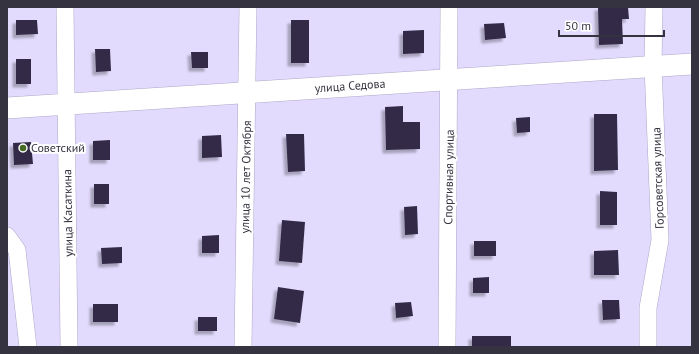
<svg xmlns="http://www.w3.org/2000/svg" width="699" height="354" font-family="'PT Sans',sans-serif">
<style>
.building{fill:#332c46;filter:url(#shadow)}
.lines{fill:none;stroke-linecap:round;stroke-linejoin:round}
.minor-casing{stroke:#aea7c8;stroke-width:18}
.tertiary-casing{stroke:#aea7c8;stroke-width:22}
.minor{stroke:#fff;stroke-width:17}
.tertiary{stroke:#fff;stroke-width:21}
.poi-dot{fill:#466b25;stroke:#fff;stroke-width:1.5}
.labels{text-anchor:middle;stroke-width:4;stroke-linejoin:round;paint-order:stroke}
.street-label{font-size:12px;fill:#363340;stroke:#fff}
.poi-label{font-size:12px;fill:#363340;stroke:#fff;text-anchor:start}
</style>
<defs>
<filter id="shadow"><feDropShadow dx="-3.5" dy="3.5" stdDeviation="1" flood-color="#0004"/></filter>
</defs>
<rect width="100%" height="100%" fill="#e2dbfd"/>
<!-- building -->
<g class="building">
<path d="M 598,7 L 628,7 L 629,19 L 622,19 L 623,44 L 599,45 Z"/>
<path d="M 16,20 L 37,20 L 38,34 L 16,35 Z"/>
<rect x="291" y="20" width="18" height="43"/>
<path d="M 504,23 L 506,38 L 485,40 L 484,24 Z"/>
<path d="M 424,30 L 424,53 L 403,54 L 403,31 Z"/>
<path d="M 95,49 L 110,49 L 111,71 L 96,72 Z"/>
<path d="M 191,52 L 208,52 L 208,68 L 192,68 Z"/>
<rect x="16" y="59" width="15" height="25"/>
<path d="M 403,106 L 403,122 L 420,122 L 420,149 L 386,150 L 385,107 Z"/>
<path d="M 594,114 L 617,114 L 618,170 L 594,171 Z"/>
<path d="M 530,117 L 530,132 L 517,133 L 516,118 Z"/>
<path d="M 286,134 L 304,134 L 305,171 L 288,172 Z"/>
<path d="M 221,135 L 222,157 L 202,158 L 202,136 Z"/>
<path d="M 110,140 L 110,160 L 93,160 L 93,141 Z"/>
<path d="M 31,142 L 33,164 L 14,165 L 13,143 Z"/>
<rect x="94" y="184" width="15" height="20"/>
<path d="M 600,191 L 617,192 L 617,225 L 600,225 Z"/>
<path d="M 417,206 L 418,234 L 405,235 L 404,207 Z"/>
<path d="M 282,220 L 305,222 L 302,263 L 279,261 Z"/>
<path d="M 219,235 L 219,253 L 202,253 L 202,236 Z"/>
<rect x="474" y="241" width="22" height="15"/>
<path d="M 122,247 L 122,263 L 102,264 L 101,248 Z"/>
<path d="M 618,250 L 619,275 L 594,275 L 594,251 Z"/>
<path d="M 489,277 L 489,293 L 473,293 L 473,278 Z"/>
<path d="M 278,287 L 304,291 L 300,323 L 274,319 Z"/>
<path d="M 602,300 L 619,300 L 620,319 L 603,320 Z"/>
<path d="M 411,302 L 413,316 L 396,318 L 395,303 Z"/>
<rect x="93" y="304" width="25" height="18"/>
<rect x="198" y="317" width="19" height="14"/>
<rect x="472" y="336" width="39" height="11"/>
</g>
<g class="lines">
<defs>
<g id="minor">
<path d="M 65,7 L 69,347"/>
<path d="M 7,236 L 17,250 L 28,347"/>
<path d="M 243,347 L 248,7"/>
<path d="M 447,347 L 449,7"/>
<path d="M 648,347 L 648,308 L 660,240 L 653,66 L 654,7"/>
</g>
<path id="tertiary" d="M 7,108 L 692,64"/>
</defs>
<!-- minor casing -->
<use href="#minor" class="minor-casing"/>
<!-- tertiary casing -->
<use href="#tertiary" class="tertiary-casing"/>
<!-- minor -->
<use href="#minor" class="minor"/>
<!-- tertiary -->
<use href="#tertiary" class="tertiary"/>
</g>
<!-- markers -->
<circle class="poi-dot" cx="23" cy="148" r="4"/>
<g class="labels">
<!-- street labels -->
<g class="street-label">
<text transform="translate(350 86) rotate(-4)" y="4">улица Седова</text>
<text transform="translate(246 177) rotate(-89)" y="4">улица 10 лет Октября</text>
<text transform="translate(449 177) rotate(-89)" y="4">Спортивная улица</text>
<text transform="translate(658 178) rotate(-92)" y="4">Горсоветская улица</text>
<text transform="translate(68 213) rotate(-91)" y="4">улица Касаткина</text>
</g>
<!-- poi labels -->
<g class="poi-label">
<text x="31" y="152">Советский</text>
</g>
</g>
<!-- border -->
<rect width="699" height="354" fill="none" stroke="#363340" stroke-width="16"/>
<!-- scale -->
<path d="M559 30v6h105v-6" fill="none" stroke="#363340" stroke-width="2"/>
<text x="565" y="30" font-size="12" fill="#363340" stroke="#ffffff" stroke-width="3" paint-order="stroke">50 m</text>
</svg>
